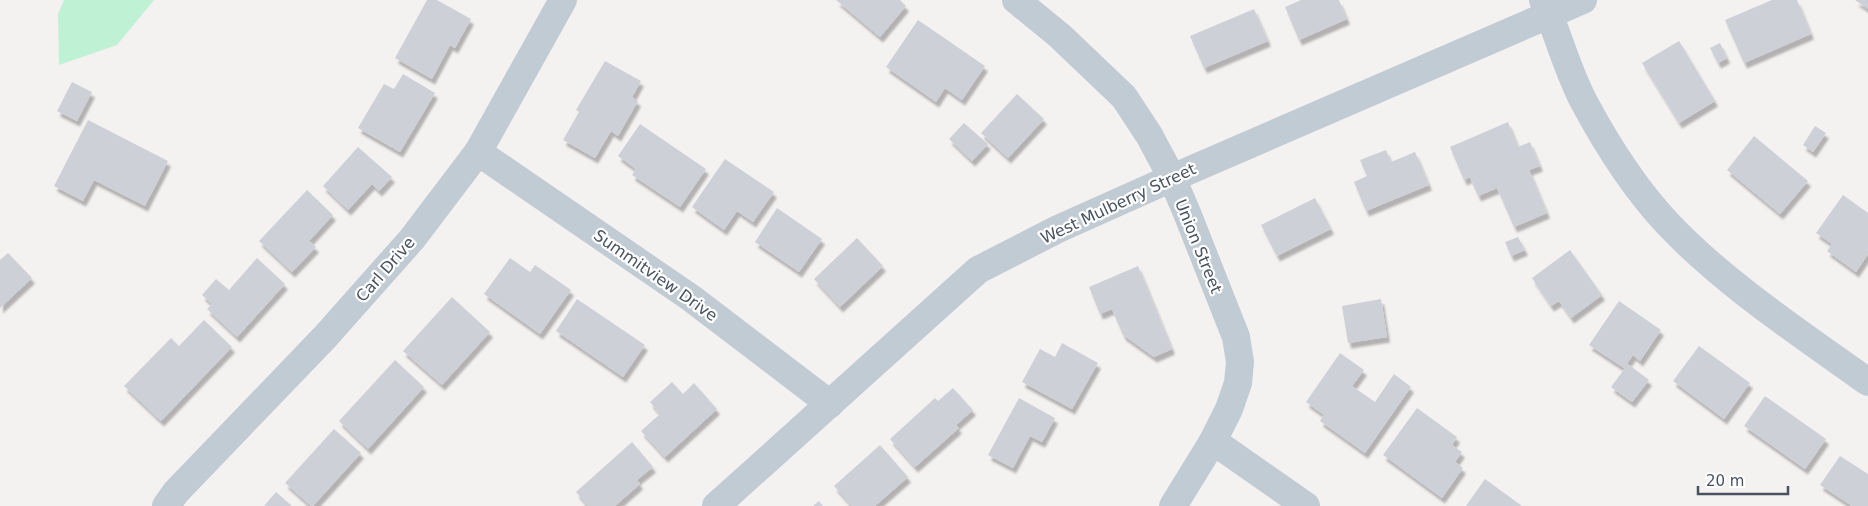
<svg xmlns="http://www.w3.org/2000/svg" width="1868" height="506" font-family="'DejaVu Sans',sans-serif">
<style>
.green{fill:#bff2d5}
.building{fill:#cdd0d6;filter:url(#shadow)}
.lines{fill:none;stroke-linecap:round;stroke-linejoin:round}
.minor{stroke:#c1cbd3;stroke-width:28}
.labels{text-anchor:middle;stroke-width:4.5;stroke-linejoin:round;paint-order:stroke}
.street-label{font-size:16px;fill:#485360;stroke:#fff}
</style>
<defs>
<filter id="shadow"><feDropShadow dx="3" dy="5.5" stdDeviation="1" flood-color="#0004"/></filter>
</defs>
<rect width="100%" height="100%" fill="#f4f1f1"/>
<!-- green -->
<path class="green" d="M 64,0 L 154,0 L 117,45 L 59,65 L 58,14 Z"/>
<!-- building -->
<g class="building">
<path d="M 427,0 L 437,0 L 471,19 L 455,48 L 450,45 L 432,79 L 395,58 Z"/>
<path d="M 836,0 L 900,0 L 906,6 L 880,37 Z"/>
<path d="M 1301,0 L 1339,0 L 1347,19 L 1299,40 L 1285,7 Z"/>
<path d="M 1772,0 L 1797,0 L 1811,34 L 1744,63 L 1725,20 Z"/>
<path d="M 1855,0 L 1868,0 L 1868,9 Z"/>
<path d="M 1254,9 L 1268,41 L 1204,68 L 1190,36 Z"/>
<path d="M 918,20 L 985,66 L 962,100 L 945,88 L 936,102 L 886,67 Z"/>
<path d="M 1679,41 L 1715,101 L 1679,123 L 1642,63 Z"/>
<path d="M 1720,43 L 1727,58 L 1718,63 L 1710,48 Z"/>
<path d="M 605,61 L 641,81 L 632,97 L 638,101 L 618,136 L 611,131 L 595,158 L 563,140 L 579,112 L 576,110 Z"/>
<path d="M 403,74 L 435,93 L 400,152 L 358,128 L 384,84 L 394,89 Z"/>
<path d="M 72,82 L 92,92 L 77,121 L 57,111 Z"/>
<path d="M 1017,94 L 1044,119 L 1008,158 L 981,133 Z"/>
<path d="M 88,120 L 168,161 L 145,206 L 94,180 L 83,201 L 54,186 Z"/>
<path d="M 1508,122 L 1518,147 L 1530,142 L 1540,166 L 1529,170 L 1547,213 L 1514,227 L 1497,188 L 1478,196 L 1470,177 L 1464,180 L 1450,147 Z"/>
<path d="M 964,123 L 988,144 L 972,161 L 949,139 Z"/>
<path d="M 640,124 L 706,169 L 680,207 L 632,175 L 636,169 L 618,156 Z"/>
<path d="M 1815,126 L 1826,133 L 1813,152 L 1803,145 Z"/>
<path d="M 1754,136 L 1808,181 L 1780,214 L 1727,170 Z"/>
<path d="M 358,147 L 392,177 L 379,191 L 372,184 L 348,210 L 323,186 Z"/>
<path d="M 1386,150 L 1391,162 L 1415,152 L 1429,185 L 1366,211 L 1354,182 L 1367,176 L 1360,160 Z"/>
<path d="M 725,159 L 774,192 L 753,222 L 737,211 L 724,230 L 692,207 Z"/>
<path d="M 307,190 L 333,215 L 309,241 L 316,247 L 292,272 L 259,241 Z"/>
<path d="M 1843,195 L 1868,213 L 1868,254 L 1856,272 L 1827,251 L 1832,244 L 1816,233 Z"/>
<path d="M 1315,198 L 1331,229 L 1277,256 L 1261,225 Z"/>
<path d="M 777,208 L 822,239 L 799,272 L 755,242 Z"/>
<path d="M 1518,237 L 1525,250 L 1511,256 L 1505,242 Z"/>
<path d="M 857,238 L 883,266 L 840,307 L 814,279 Z"/>
<path d="M 1570,250 L 1602,295 L 1571,318 L 1559,301 L 1551,306 L 1532,278 Z"/>
<path d="M 8,253 L 32,278 L 0,308 L 0,260 Z"/>
<path d="M 257,258 L 285,284 L 237,337 L 207,309 L 212,304 L 202,295 L 216,279 L 229,290 Z"/>
<path d="M 510,258 L 530,272 L 535,265 L 571,290 L 540,334 L 484,294 Z"/>
<path d="M 1138,266 L 1172,349 L 1154,357 L 1123,335 L 1112,309 L 1100,314 L 1089,287 Z"/>
<path d="M 452,297 L 490,332 L 442,385 L 403,351 Z"/>
<path d="M 577,299 L 645,345 L 623,377 L 556,331 Z"/>
<path d="M 1381,299 L 1387,337 L 1348,343 L 1342,306 Z"/>
<path d="M 1619,301 L 1661,330 L 1640,361 L 1633,355 L 1624,368 L 1589,345 Z"/>
<path d="M 204,320 L 232,347 L 161,421 L 124,386 L 171,338 L 179,346 Z"/>
<path d="M 1062,343 L 1098,363 L 1072,409 L 1022,382 L 1040,349 L 1055,357 Z"/>
<path d="M 1699,346 L 1750,383 L 1724,419 L 1673,381 Z"/>
<path d="M 1340,353 L 1364,370 L 1352,386 L 1375,402 L 1394,374 L 1411,387 L 1365,453 L 1320,421 L 1324,415 L 1306,402 Z"/>
<path d="M 395,360 L 424,387 L 368,449 L 339,421 Z"/>
<path d="M 1628,364 L 1649,380 L 1632,402 L 1611,387 Z"/>
<path d="M 672,382 L 683,394 L 694,383 L 717,409 L 665,457 L 641,431 L 660,414 L 650,402 Z"/>
<path d="M 953,388 L 973,410 L 956,425 L 959,428 L 915,467 L 890,439 L 935,398 L 938,401 Z"/>
<path d="M 1765,396 L 1826,439 L 1805,469 L 1744,426 Z"/>
<path d="M 1019,398 L 1055,418 L 1042,442 L 1030,436 L 1013,468 L 988,455 Z"/>
<path d="M 1417,408 L 1457,437 L 1452,445 L 1462,452 L 1455,462 L 1463,468 L 1442,498 L 1383,455 Z"/>
<path d="M 334,429 L 361,453 L 313,506 L 311,506 L 285,483 Z"/>
<path d="M 632,442 L 653,467 L 637,480 L 640,484 L 615,506 L 588,506 L 576,492 Z"/>
<path d="M 880,445 L 908,477 L 875,506 L 852,506 L 834,486 Z"/>
<path d="M 1840,456 L 1868,474 L 1868,506 L 1852,506 L 1820,485 Z"/>
<path d="M 1485,479 L 1522,506 L 1466,506 Z"/>
<path d="M 276,492 L 292,506 L 264,506 Z"/>
<path d="M 819,501 L 823,506 L 813,506 Z"/>
</g>
<g class="lines">
<!-- minor -->
<g class="minor">
<path d="M 1016,0 L 1060,36 L 1124,97 L 1149,135 L 1172,178 L 1187,213 L 1236,337 L 1240,362 L 1238,383 L 1229,409 L 1213,441 L 1173,506"/>
<path d="M 1543,0 C 1558,33 1567,70 1584,102 C 1607,145 1635,189 1668,224 C 1726,285 1800,333 1868,382"/>
<path d="M 478,152 L 691,298 L 830,404"/>
<path d="M 1213,441 L 1306,506"/>
<path d="M 166,506 L 176,492 L 325,337 L 412,239 L 478,152 L 563,0"/>
<path d="M 716,506 L 978,270 L 1058,229 L 1172,178 L 1583,0"/>
</g>
</g>
<g class="labels">
<!-- street labels -->
<g class="street-label">
<text transform="translate(1118 203) rotate(-25)" y="6">West Mulberry Street</text>
<text transform="translate(1199 246) rotate(68)" y="6">Union Street</text>
<text transform="translate(385 269) rotate(-49)" y="6">Carl Drive</text>
<text transform="translate(656 275) rotate(35)" y="6">Summitview Drive</text>
</g>
</g>
<!-- scale -->
<path d="M1698 486v8h90v-8" fill="none" stroke="#485360" stroke-width="2.5"/>
<text x="1706" y="486" font-size="15" fill="#485360" stroke="#ffffff" stroke-width="4" paint-order="stroke">20 m</text>
</svg>
